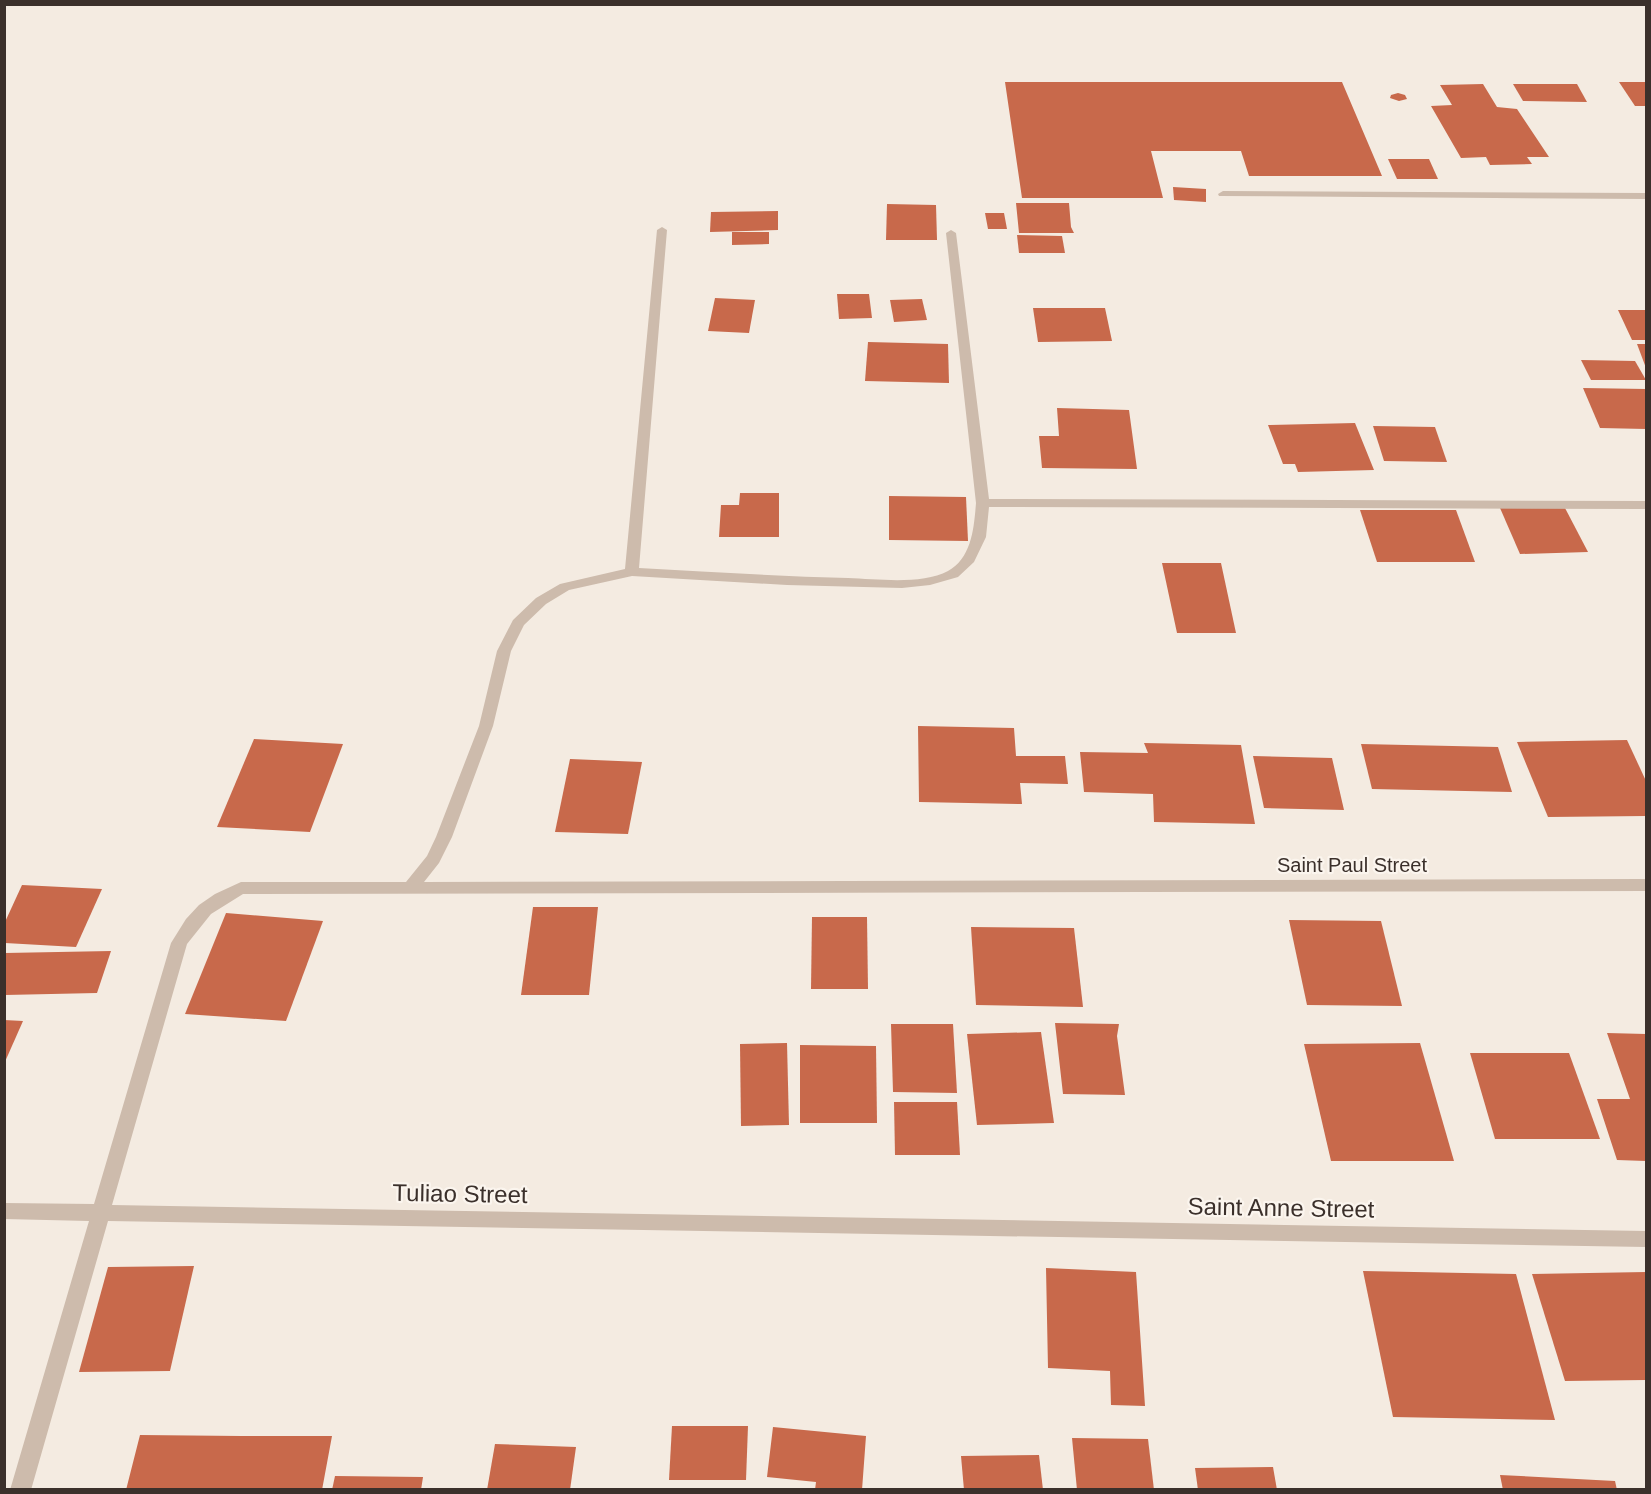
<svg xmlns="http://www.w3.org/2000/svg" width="1651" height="1494" font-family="Helvetica,sans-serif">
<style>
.building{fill:#c8694b}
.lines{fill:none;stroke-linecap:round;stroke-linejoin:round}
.minor{fill:#cdbbac;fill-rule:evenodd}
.labels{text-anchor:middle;stroke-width:4.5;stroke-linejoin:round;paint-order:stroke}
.street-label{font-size:20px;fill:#3b302b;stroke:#fbf5ee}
.near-street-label{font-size:24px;fill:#3b302b;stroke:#fbf5ee}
</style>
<rect width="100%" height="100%" fill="#f4ebe1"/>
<!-- building -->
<g class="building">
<path d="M 1005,82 L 1342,82 L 1382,176 L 1249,176 L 1241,151 L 1151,151 L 1163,198 L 1022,198 Z"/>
<path d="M 1619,82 L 1646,82 L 1646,106 L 1635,106 Z"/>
<path d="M 1483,84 L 1497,107 L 1517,109 L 1549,157 L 1527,157 L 1532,164 L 1490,165 L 1486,157 L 1461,158 L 1431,106 L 1452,105 L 1440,85 Z"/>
<path d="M 1513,84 L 1577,84 L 1587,102 L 1523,101 Z"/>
<path d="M 1398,93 L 1405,95 L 1407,99 L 1399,101 L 1390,98 L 1391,95 Z"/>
<path d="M 1388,159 L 1429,159 L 1438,179 L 1397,179 Z"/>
<path d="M 1173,187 L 1206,189 L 1206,202 L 1174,200 Z"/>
<path d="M 1016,203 L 1069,203 L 1071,227 L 1074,233 L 1019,233 Z"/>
<path d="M 887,204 L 936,205 L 937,240 L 886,240 Z"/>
<path d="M 778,211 L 778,230 L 710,232 L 711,212 Z"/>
<path d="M 985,213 L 1004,213 L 1007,229 L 988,229 Z"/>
<path d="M 732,232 L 769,232 L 769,244 L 732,245 Z"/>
<path d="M 1017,235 L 1062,236 L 1065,253 L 1019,253 Z"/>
<path d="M 837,294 L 869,294 L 872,318 L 839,319 Z"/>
<path d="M 715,298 L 755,300 L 749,333 L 708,331 Z"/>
<path d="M 922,299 L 927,320 L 894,322 L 890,300 Z"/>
<path d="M 1033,308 L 1105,308 L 1112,341 L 1038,342 Z"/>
<path d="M 1618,310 L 1646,310 L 1646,340 L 1632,340 Z"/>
<path d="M 868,342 L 948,344 L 949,383 L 865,381 Z"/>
<path d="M 1637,344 L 1646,344 L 1646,368 Z"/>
<path d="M 1581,360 L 1635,361 L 1646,380 L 1591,380 Z"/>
<path d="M 1583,388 L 1646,389 L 1646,429 L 1600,428 Z"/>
<path d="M 1057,408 L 1129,410 L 1137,469 L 1042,468 L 1039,436 L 1059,436 Z"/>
<path d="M 1355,423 L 1374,470 L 1298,472 L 1295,464 L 1283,464 L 1268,425 Z"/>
<path d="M 1373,426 L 1435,427 L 1447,462 L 1384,461 Z"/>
<path d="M 740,493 L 779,493 L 779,537 L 719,537 L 721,505 L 739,505 Z"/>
<path d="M 889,496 L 966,497 L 968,541 L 889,540 Z"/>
<path d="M 1500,508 L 1565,508 L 1588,552 L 1520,554 Z"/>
<path d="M 1360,510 L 1456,510 L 1475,562 L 1377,562 Z"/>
<path d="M 1162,563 L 1221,563 L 1236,633 L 1177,633 Z"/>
<path d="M 918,726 L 1014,728 L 1016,756 L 1065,756 L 1068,784 L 1020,783 L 1022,804 L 919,802 Z"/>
<path d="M 254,739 L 343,744 L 310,832 L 217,827 Z"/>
<path d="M 1627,740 L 1646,781 L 1646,816 L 1548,817 L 1517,742 Z"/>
<path d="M 1144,743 L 1241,745 L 1255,824 L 1154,822 L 1153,794 L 1084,792 L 1080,752 L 1148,753 Z"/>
<path d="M 1361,744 L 1498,747 L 1512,792 L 1372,789 Z"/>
<path d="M 1253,756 L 1332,758 L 1344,810 L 1264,808 Z"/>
<path d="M 570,759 L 642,762 L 628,834 L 555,832 Z"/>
<path d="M 22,885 L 102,889 L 76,947 L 5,943 L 5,922 Z"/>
<path d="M 533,907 L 598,907 L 589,995 L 521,995 Z"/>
<path d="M 226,913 L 323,921 L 286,1021 L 185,1014 Z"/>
<path d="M 812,917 L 867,917 L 868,989 L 811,989 Z"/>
<path d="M 1289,920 L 1381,921 L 1402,1006 L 1307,1005 Z"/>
<path d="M 971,927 L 1074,928 L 1083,1007 L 976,1005 Z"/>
<path d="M 111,951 L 97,993 L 5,995 L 5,953 Z"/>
<path d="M 4,1020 L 23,1021 L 4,1064 Z"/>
<path d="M 1055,1023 L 1119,1024 L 1117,1036 L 1125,1095 L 1063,1094 Z"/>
<path d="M 891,1024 L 953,1024 L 957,1093 L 893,1092 Z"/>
<path d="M 1041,1032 L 1054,1123 L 977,1125 L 967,1034 Z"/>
<path d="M 1607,1033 L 1646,1034 L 1646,1161 L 1617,1160 L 1597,1099 L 1630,1099 Z"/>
<path d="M 787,1043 L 789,1125 L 741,1126 L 740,1044 Z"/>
<path d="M 1420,1043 L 1454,1161 L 1331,1161 L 1304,1044 Z"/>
<path d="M 800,1045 L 876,1046 L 877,1123 L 800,1123 Z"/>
<path d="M 1470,1053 L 1569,1053 L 1600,1139 L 1495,1139 Z"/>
<path d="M 894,1102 L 957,1102 L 960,1155 L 895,1155 Z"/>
<path d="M 194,1266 L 170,1371 L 79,1372 L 108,1267 Z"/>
<path d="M 1046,1268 L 1136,1272 L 1145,1406 L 1111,1405 L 1110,1371 L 1048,1368 Z"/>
<path d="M 1363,1271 L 1516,1274 L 1555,1420 L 1393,1417 Z"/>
<path d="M 1646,1272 L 1646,1380 L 1565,1381 L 1532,1274 Z"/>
<path d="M 672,1426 L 748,1426 L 746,1480 L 669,1480 Z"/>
<path d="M 773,1427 L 866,1436 L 862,1490 L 815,1490 L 816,1482 L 767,1477 Z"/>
<path d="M 140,1435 L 241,1436 L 332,1436 L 322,1490 L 126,1490 Z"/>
<path d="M 1072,1438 L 1148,1439 L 1154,1490 L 1077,1490 Z"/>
<path d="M 495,1444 L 576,1447 L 570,1490 L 487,1490 Z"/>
<path d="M 1039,1455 L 1043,1490 L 964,1490 L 961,1456 Z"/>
<path d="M 1273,1467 L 1277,1490 L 1198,1490 L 1195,1468 Z"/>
<path d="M 1500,1475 L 1615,1481 L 1617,1490 L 1503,1490 Z"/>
<path d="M 335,1476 L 423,1477 L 421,1490 L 332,1490 Z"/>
</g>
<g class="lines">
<!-- minor -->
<g class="minor">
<path d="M 1223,191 L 1646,193 L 1646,199 L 1219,196 L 1218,194 Z"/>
<path d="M 662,227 L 667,230 L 639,568 C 709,572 779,576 848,578 C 877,579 922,585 948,571 C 972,558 974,527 976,503 L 946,233 L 951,230 L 956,233 L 989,499 L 1646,501 L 1646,509 L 989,507 L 986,537 L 974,562 L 958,577 L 930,585 L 902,588 L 787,585 L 632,576 L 569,590 L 546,604 L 524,625 L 511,651 L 493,726 L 452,837 L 439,863 L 424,882 L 1646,879 L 1646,891 L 243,894 L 211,914 L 187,944 L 112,1205 L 1646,1231 L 1646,1247 L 108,1221 L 31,1490 L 10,1490 L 89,1221 L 4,1219 L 4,1203 L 94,1204 L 171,943 L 186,919 L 199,905 L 215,894 L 241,882 L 406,882 L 427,856 L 436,837 L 479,726 L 497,651 L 513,620 L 536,598 L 560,584 L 625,569 L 657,230 Z"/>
</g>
</g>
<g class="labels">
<!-- street labels -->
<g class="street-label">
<text x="1352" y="872">Saint Paul Street</text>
</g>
<!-- near-street labels -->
<g class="near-street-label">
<text transform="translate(460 1194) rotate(1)" y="8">Tuliao Street</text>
<text transform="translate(1281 1208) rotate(1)" y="8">Saint Anne Street</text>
</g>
</g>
<!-- border -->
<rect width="1651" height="1494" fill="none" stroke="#3b302b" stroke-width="12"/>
</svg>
